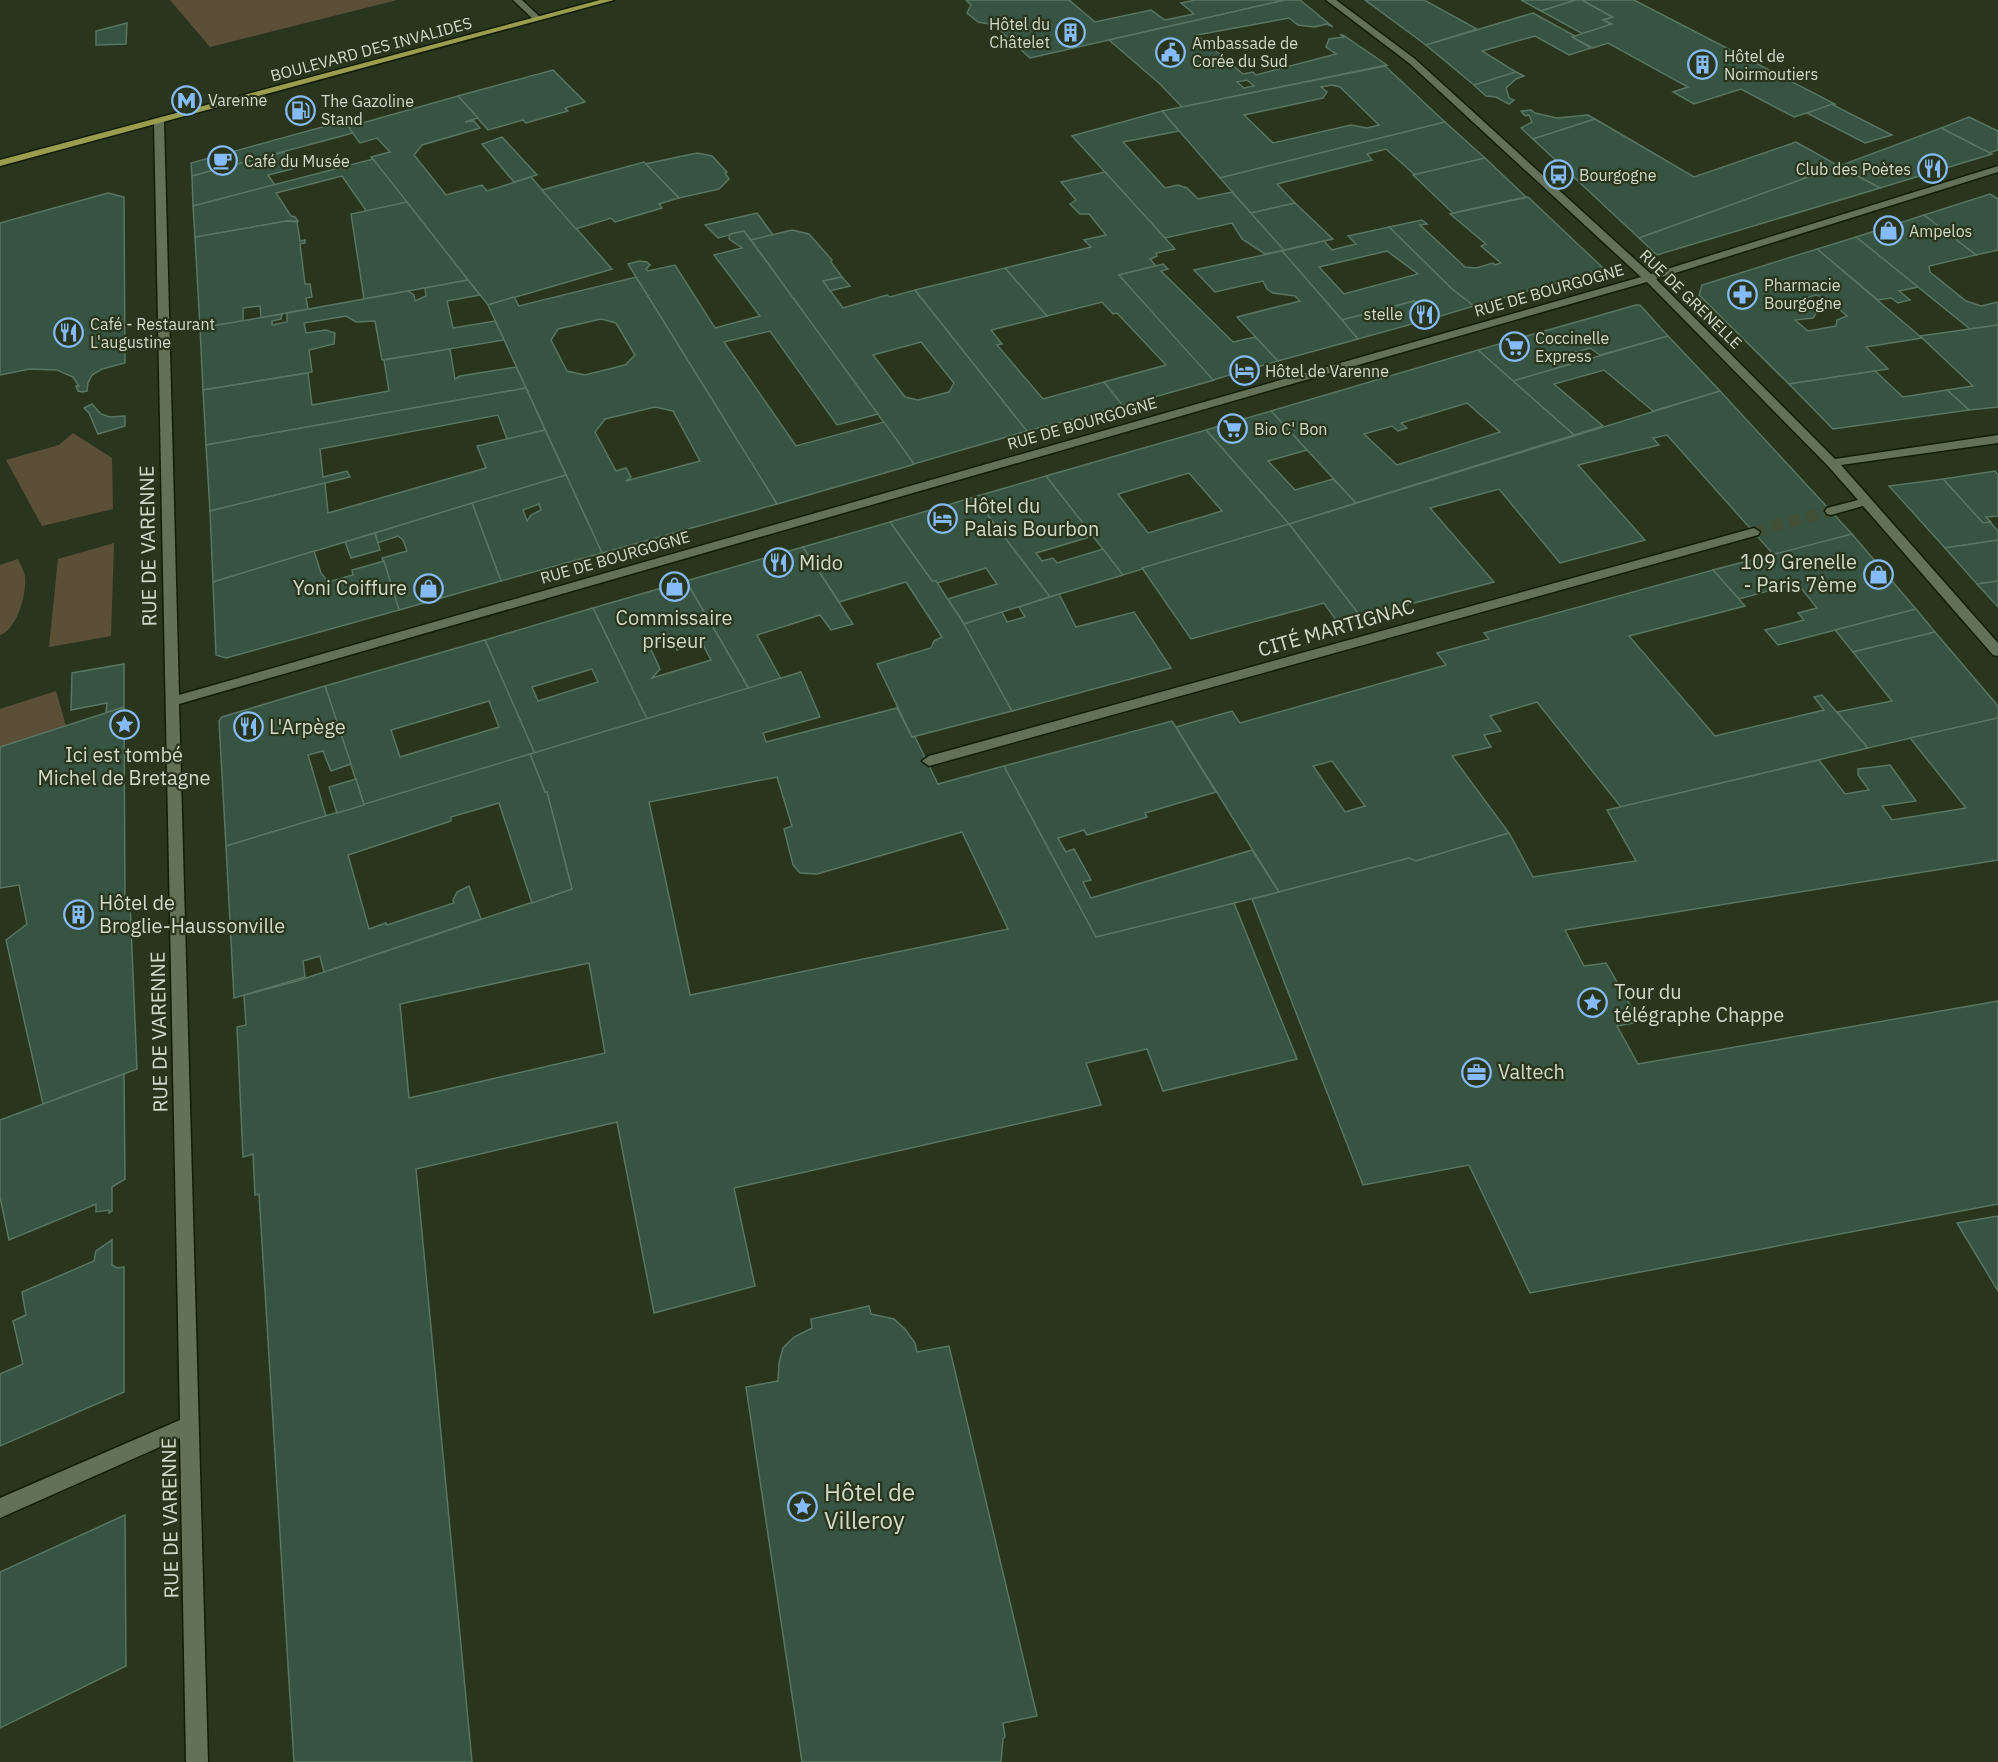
<svg xmlns="http://www.w3.org/2000/svg" width="1998" height="1762" font-family="'IBM Plex Sans',sans-serif">
<style>
.green{fill:#5c4f38}
.building{fill:#375341;stroke:#587662;stroke-width:1.5;fill-rule:evenodd}
.lines{fill:none;stroke-linecap:round;stroke-linejoin:round}
.minor-tunnel{stroke:#424f37;stroke-width:12;stroke-dasharray:12 6;stroke-linecap:butt}
.minor-casing{stroke:#111d05;stroke-width:3}
.major-casing{stroke:#111d05;stroke-width:3}
.minor{fill:#637256;fill-rule:evenodd}
.major{fill:#9a9d4e;fill-rule:evenodd}
.labels{text-anchor:middle;stroke-width:4.5;stroke-linejoin:round;paint-order:stroke}
.far-poi-label{font-size:16px;fill:#d2dacb;stroke:#29361d;text-anchor:start}
.far-street-label{font-size:16px;fill:#d2dacb;stroke:#29361d}
.poi-label{font-size:20px;fill:#d2dacb;stroke:#29361d;text-anchor:start}
.street-label{font-size:20px;fill:#d2dacb;stroke:#29361d}
.near-poi-label{font-size:24px;fill:#d2dacb;stroke:#29361d;text-anchor:start}
</style>
<rect width="100%" height="100%" fill="#29361d"/>
<!-- green -->
<g class="green">
<path d="M 170,0 L 397,0 L 210,47 Z"/>
<path d="M 73,433 L 112,458 L 113,509 L 42,526 L 6,460 L 59,445 Z"/>
<path d="M 114,543 L 111,636 L 49,647 L 58,559 Z"/>
<path d="M 18,559 C 20,565 25,572 25,577 C 27,593 17,630 0,635 L 0,565 Z"/>
<path d="M 56,691 L 66,726 L 0,747 L 0,709 Z"/>
</g>
<!-- building -->
<g class="building">
<path d="M 966,0 L 1069,0 L 1095,22 L 1151,10 L 1165,20 L 1194,14 L 1181,3 L 1195,0 L 1285,0 L 1030,58 L 994,25 L 978,22 L 967,13 L 971,5 Z"/>
<path d="M 1285,0 L 1300,0 L 1333,27 L 1327,24 L 1314,27 L 1298,25 L 1289,18 L 1197,35 L 1243,74 L 1253,72 L 1256,75 L 1336,54 L 1326,47 L 1329,39 L 1344,37 L 1341,35 L 1343,35 L 1387,65 L 1182,107 L 1160,84 L 1109,40 ZM 1247,80 L 1254,86 L 1244,88 L 1237,82 Z"/>
<path d="M 1365,0 L 1424,0 L 1477,29 L 1426,45 Z"/>
<path d="M 1521,0 L 1576,0 L 1541,11 Z"/>
<path d="M 1576,0 L 1582,0 L 1613,17 L 1603,20 L 1612,24 L 1583,34 L 1541,11 Z"/>
<path d="M 1582,0 L 1634,0 L 1835,104 L 1794,117 L 1741,89 L 1694,104 L 1673,92 L 1688,87 L 1608,43 L 1593,48 L 1572,37 L 1612,24 L 1603,20 L 1613,17 Z"/>
<path d="M 1533,13 L 1575,36 L 1572,37 L 1591,48 L 1569,55 L 1535,36 L 1482,51 L 1516,72 L 1474,85 L 1426,45 Z"/>
<path d="M 127,23 L 126,44 L 96,45 L 96,31 Z"/>
<path d="M 1385,66 L 1445,122 L 1220,178 L 1162,111 ZM 1332,85 L 1340,87 L 1379,125 L 1367,128 L 1351,125 L 1273,143 L 1244,115 L 1323,98 L 1327,92 L 1321,87 Z"/>
<path d="M 553,70 L 585,102 L 565,108 L 568,111 L 526,123 L 523,120 L 488,130 L 458,96 Z"/>
<path d="M 1516,72 L 1524,76 L 1516,79 L 1506,88 L 1509,98 L 1514,100 L 1509,104 L 1496,97 L 1486,96 L 1474,85 Z"/>
<path d="M 458,96 L 478,118 L 465,122 L 474,121 L 480,128 L 422,145 L 414,155 L 446,195 L 482,185 L 487,191 L 531,177 L 612,269 L 488,305 L 371,157 L 390,152 L 377,138 L 360,143 L 348,127 Z"/>
<path d="M 1832,104 L 1833,105 L 1892,135 L 1865,143 L 1807,113 Z"/>
<path d="M 1531,110 L 1535,113 L 1557,118 L 1588,115 L 1595,119 L 1533,139 L 1521,128 L 1532,122 L 1529,115 L 1525,116 L 1521,111 Z"/>
<path d="M 1162,111 L 1179,131 L 1123,142 L 1165,188 L 1178,185 L 1187,188 L 1198,199 L 1232,192 L 1284,250 L 1265,254 L 1242,239 L 1232,223 L 1165,238 L 1072,136 Z"/>
<path d="M 1969,117 L 1998,131 L 1998,150 L 1989,153 L 1941,128 Z"/>
<path d="M 1595,119 L 1694,177 L 1796,142 L 1839,166 L 1639,238 L 1533,139 Z"/>
<path d="M 344,121 L 353,133 L 192,176 L 191,163 Z"/>
<path d="M 1445,122 L 1485,158 L 1415,175 L 1386,149 L 1367,154 L 1372,160 L 1277,184 L 1295,203 L 1251,213 L 1220,178 Z"/>
<path d="M 1941,128 L 1992,154 L 1880,188 L 1839,166 Z"/>
<path d="M 502,137 L 537,175 L 514,182 L 482,144 Z"/>
<path d="M 284,152 L 296,168 L 268,175 L 275,185 L 193,206 L 192,176 Z"/>
<path d="M 697,153 L 712,156 L 727,172 L 725,173 L 729,179 L 719,189 L 679,198 L 645,164 Z"/>
<path d="M 1485,158 L 1526,197 L 1453,213 L 1413,175 Z"/>
<path d="M 373,159 L 407,202 L 367,212 L 342,176 L 276,193 L 291,216 L 295,217 L 298,221 L 287,221 L 195,237 L 193,206 Z"/>
<path d="M 644,162 L 679,198 L 659,204 L 662,208 L 615,222 L 611,218 L 576,229 L 542,190 Z"/>
<path d="M 1839,166 L 1880,188 L 1657,255 L 1639,238 Z"/>
<path d="M 1105,172 L 1175,249 L 1156,253 L 1157,256 L 1150,259 L 1156,266 L 1119,275 L 1214,380 L 1123,406 L 1104,382 L 1166,365 L 1117,313 L 1113,314 L 1102,302 L 1047,316 L 1005,268 L 1091,247 L 1084,240 L 1106,235 L 1089,214 L 1080,214 L 1070,204 L 1076,200 L 1061,182 Z"/>
<path d="M 108,193 L 124,197 L 125,363 L 102,369 L 92,375 L 88,383 L 87,391 L 82,392 L 78,391 L 76,386 L 79,386 L 73,377 L 57,370 L 30,369 L 0,375 L 0,223 Z"/>
<path d="M 1990,194 L 1998,199 L 1998,250 L 1976,255 L 1924,215 Z"/>
<path d="M 1528,197 L 1603,268 L 1602,270 L 1474,306 L 1452,289 L 1389,227 L 1422,220 L 1427,224 L 1420,225 L 1465,267 L 1476,268 L 1493,263 L 1495,265 L 1501,263 L 1481,246 L 1486,244 L 1450,214 Z"/>
<path d="M 407,202 L 468,280 L 364,299 L 351,214 Z"/>
<path d="M 1295,203 L 1333,239 L 1284,250 L 1251,213 Z"/>
<path d="M 757,213 L 773,235 L 751,240 L 744,231 L 718,238 L 705,225 Z"/>
<path d="M 1924,215 L 1976,255 L 1929,266 L 1930,272 L 1966,301 L 1981,306 L 1998,302 L 1998,325 L 1970,329 L 1856,237 Z"/>
<path d="M 287,221 L 297,222 L 300,241 L 305,240 L 305,243 L 300,244 L 305,284 L 310,284 L 312,297 L 306,298 L 308,309 L 261,318 L 260,306 L 243,308 L 243,321 L 200,328 L 195,237 Z"/>
<path d="M 1389,227 L 1452,289 L 1474,306 L 1434,318 L 1414,301 L 1342,320 L 1282,251 L 1324,241 L 1332,250 L 1356,244 L 1348,236 ZM 1387,251 L 1418,274 L 1344,294 L 1319,267 Z"/>
<path d="M 792,230 L 809,234 L 832,260 L 831,262 L 842,277 L 823,281 L 843,308 L 887,295 L 890,297 L 915,290 L 1027,431 L 914,464 L 751,240 ZM 921,342 L 954,383 L 949,392 L 918,400 L 905,397 L 873,355 Z"/>
<path d="M 744,231 L 878,414 L 837,425 L 770,331 L 724,342 L 796,446 L 884,422 L 914,464 L 912,465 L 777,504 L 628,264 L 639,261 L 647,262 L 650,265 L 646,269 L 648,271 L 675,265 L 715,328 L 760,316 L 714,255 L 742,248 L 729,239 L 730,234 Z"/>
<path d="M 1856,237 L 1918,287 L 1899,291 L 1910,300 L 1898,303 L 1891,298 L 1878,300 L 1817,249 Z"/>
<path d="M 1817,249 L 1922,338 L 1866,347 L 1888,369 L 1789,384 L 1699,295 L 1702,285 ZM 1816,295 L 1827,299 L 1847,316 L 1837,320 L 1836,326 L 1808,331 L 1795,320 L 1813,318 L 1817,312 L 1812,305 L 1800,300 Z"/>
<path d="M 1282,251 L 1342,320 L 1358,339 L 1278,361 L 1237,317 L 1300,301 L 1295,296 L 1273,293 L 1267,289 L 1263,281 L 1215,292 L 1194,270 Z"/>
<path d="M 1163,264 L 1168,269 L 1161,271 L 1233,342 L 1255,337 L 1278,361 L 1213,380 L 1119,275 Z"/>
<path d="M 1005,268 L 1047,316 L 991,330 L 1002,344 L 997,345 L 1043,399 L 1104,382 L 1123,406 L 1027,431 L 915,290 Z"/>
<path d="M 636,277 L 777,504 L 602,553 L 488,305 L 514,297 L 519,306 ZM 601,319 L 616,323 L 635,355 L 625,365 L 585,375 L 567,371 L 551,340 L 558,329 ZM 655,407 L 673,411 L 700,461 L 626,481 L 631,477 L 626,468 L 616,471 L 595,432 L 605,419 Z"/>
<path d="M 842,277 L 850,286 L 830,291 L 823,281 Z"/>
<path d="M 468,280 L 480,295 L 447,301 L 453,328 L 495,321 L 504,340 L 382,360 L 375,321 L 356,322 L 346,316 L 304,323 L 306,333 L 326,330 L 335,333 L 334,344 L 309,350 L 312,372 L 203,390 L 200,328 L 282,314 L 281,319 L 272,321 L 272,325 L 287,322 L 287,313 L 408,291 L 414,295 L 415,301 L 426,296 L 425,288 Z"/>
<path d="M 1414,301 L 1434,318 L 1358,339 L 1342,320 Z"/>
<path d="M 1636,305 L 1640,305 L 1668,336 L 1600,355 L 1590,348 L 1576,352 L 1584,360 L 1513,381 L 1478,350 Z"/>
<path d="M 1998,325 L 1998,407 L 1969,410 L 1947,390 L 1973,386 L 1920,336 Z"/>
<path d="M 1668,336 L 1720,391 L 1653,411 L 1604,370 L 1554,384 L 1603,426 L 1574,435 L 1513,381 Z"/>
<path d="M 450,349 L 455,379 L 460,376 L 516,367 L 526,388 L 206,445 L 203,390 L 308,373 L 312,405 L 389,391 L 384,360 Z"/>
<path d="M 1478,350 L 1574,435 L 1356,503 L 1271,411 ZM 1467,403 L 1500,432 L 1397,465 L 1364,434 L 1392,426 L 1398,431 L 1407,428 L 1401,423 Z"/>
<path d="M 1875,371 L 1903,397 L 1947,390 L 1969,410 L 1833,429 L 1789,384 Z"/>
<path d="M 526,388 L 545,430 L 507,439 L 498,415 L 320,449 L 323,477 L 347,471 L 350,477 L 210,511 L 206,445 Z"/>
<path d="M 1720,391 L 1852,534 L 1774,555 L 1667,435 L 1653,438 L 1659,445 L 1578,465 L 1645,540 L 1560,563 L 1499,489 L 1430,508 L 1494,582 L 1361,617 L 1289,524 Z"/>
<path d="M 92,404 L 101,414 L 110,417 L 125,416 L 125,426 L 98,434 L 89,413 L 84,408 Z"/>
<path d="M 1271,411 L 1307,450 L 1268,461 L 1295,490 L 1333,479 L 1356,503 L 1289,524 L 1206,430 Z"/>
<path d="M 545,430 L 566,475 L 213,582 L 210,511 L 325,483 L 328,513 L 486,468 L 477,446 Z"/>
<path d="M 1206,430 L 1289,524 L 1123,575 L 1046,476 ZM 1189,473 L 1222,511 L 1148,533 L 1118,494 Z"/>
<path d="M 1995,471 L 1998,475 L 1998,516 L 1986,517 L 1991,522 L 1983,523 L 1943,479 Z"/>
<path d="M 566,475 L 602,553 L 501,581 L 472,503 ZM 539,504 L 541,510 L 531,515 L 527,521 L 523,510 Z"/>
<path d="M 1046,476 L 1093,536 L 1036,553 L 1042,561 L 1053,558 L 1057,563 L 1103,549 L 1123,575 L 1050,597 L 974,497 Z"/>
<path d="M 1943,479 L 1983,523 L 1990,522 L 1998,531 L 1998,540 L 1945,548 L 1889,486 Z"/>
<path d="M 974,497 L 1050,597 L 964,624 L 948,599 L 997,584 L 986,568 L 937,583 L 932,581 L 890,522 Z"/>
<path d="M 472,503 L 501,581 L 399,610 L 382,558 L 407,551 L 403,540 L 398,536 L 377,543 L 375,533 Z"/>
<path d="M 890,522 L 932,581 L 936,581 L 964,624 L 1012,711 L 912,737 L 877,664 L 931,648 L 934,641 L 942,637 L 906,582 L 839,602 L 803,547 Z"/>
<path d="M 1289,524 L 1361,617 L 1338,623 L 1324,603 L 1191,639 L 1142,568 Z"/>
<path d="M 375,533 L 380,550 L 351,558 L 345,542 Z"/>
<path d="M 1852,534 L 1916,609 L 1778,645 L 1765,630 L 1804,620 L 1798,613 L 1817,608 L 1797,583 L 1739,599 L 1713,570 Z"/>
<path d="M 1998,540 L 1998,581 L 1977,584 L 1945,548 Z"/>
<path d="M 803,547 L 853,624 L 831,630 L 820,615 L 757,635 L 781,679 L 749,689 L 686,581 Z"/>
<path d="M 314,551 L 321,573 L 328,582 L 353,575 L 352,570 L 384,561 L 399,610 L 226,658 L 216,655 L 213,582 Z"/>
<path d="M 1713,570 L 1745,606 L 1629,636 L 1715,736 L 1824,710 L 1814,697 L 1822,695 L 1868,748 L 1621,807 L 1537,702 L 1490,716 L 1501,731 L 1484,735 L 1491,747 L 1452,756 L 1509,833 L 1416,861 L 1409,858 L 1279,892 L 1176,727 L 1232,711 L 1240,723 L 1446,665 L 1437,653 L 1489,639 L 1484,633 ZM 1332,761 L 1365,806 L 1345,812 L 1313,766 Z"/>
<path d="M 686,581 L 749,689 L 647,719 L 593,608 ZM 671,638 L 677,650 L 702,643 L 711,660 L 652,678 L 660,669 L 649,645 Z"/>
<path d="M 1998,581 L 1998,607 L 1977,584 Z"/>
<path d="M 1059,594 L 1076,627 L 1134,612 L 1171,668 L 1012,711 L 964,624 L 1002,612 L 1007,622 L 1025,617 L 1019,607 Z"/>
<path d="M 593,608 L 647,719 L 535,754 L 485,640 ZM 592,669 L 598,682 L 538,701 L 532,687 Z"/>
<path d="M 1916,609 L 1935,632 L 1853,652 L 1835,630 Z"/>
<path d="M 1935,632 L 1998,706 L 1998,718 L 1868,748 L 1837,712 L 1892,701 L 1853,652 Z"/>
<path d="M 485,640 L 535,754 L 364,805 L 325,686 ZM 489,701 L 499,727 L 400,757 L 391,730 Z"/>
<path d="M 124,664 L 124,707 L 106,713 L 107,703 L 71,710 L 72,673 Z"/>
<path d="M 801,672 L 820,717 L 763,733 L 766,742 L 897,708 L 912,737 L 915,737 L 938,784 L 1004,766 L 1096,937 L 1234,903 L 1297,1059 L 1163,1091 L 1147,1049 L 1086,1063 L 1101,1105 L 734,1188 L 755,1286 L 654,1313 L 617,1122 L 416,1169 L 472,1762 L 294,1762 L 259,1194 L 255,1195 L 253,1154 L 243,1157 L 237,1027 L 246,1025 L 244,995 L 297,981 L 572,889 L 547,792 L 545,792 L 530,754 ZM 777,777 L 792,826 L 784,829 L 793,865 L 800,873 L 817,874 L 962,832 L 1008,929 L 690,995 L 649,802 ZM 589,963 L 605,1053 L 409,1098 L 400,1004 Z"/>
<path d="M 325,686 L 351,764 L 331,771 L 323,751 L 308,755 L 326,816 L 226,846 L 219,721 L 222,717 Z"/>
<path d="M 124,707 L 125,900 L 130,903 L 137,1069 L 43,1104 L 6,940 L 27,924 L 19,885 L 0,888 L 0,747 Z"/>
<path d="M 1998,718 L 1998,860 L 1565,930 L 1584,966 L 1606,963 L 1640,1022 L 1617,1026 L 1638,1064 L 1998,1001 L 1998,1204 L 1530,1293 L 1469,1165 L 1363,1185 L 1252,899 L 1409,858 L 1416,861 L 1509,833 L 1533,877 L 1636,861 L 1607,810 L 1819,760 L 1845,794 L 1869,790 L 1858,775 L 1858,769 L 1890,765 L 1916,801 L 1882,806 L 1892,820 L 1966,808 L 1910,738 Z"/>
<path d="M 1172,721 L 1216,792 L 1145,813 L 1147,817 L 1087,835 L 1084,830 L 1058,838 L 1066,852 L 1074,849 L 1091,880 L 1083,882 L 1091,898 L 1252,850 L 1279,892 L 1096,937 L 1004,766 Z"/>
<path d="M 530,754 L 545,792 L 547,792 L 572,889 L 532,903 L 499,803 L 451,817 L 451,821 L 348,855 L 369,929 L 386,923 L 387,925 L 454,903 L 453,900 L 457,892 L 469,886 L 481,919 L 324,972 L 320,956 L 303,961 L 305,977 L 234,998 L 226,846 Z"/>
<path d="M 356,779 L 364,805 L 337,813 L 329,787 Z"/>
<path d="M 124,1074 L 125,1179 L 112,1187 L 112,1211 L 109,1213 L 109,1210 L 96,1212 L 96,1204 L 9,1240 L 0,1197 L 0,1120 Z"/>
<path d="M 1998,1216 L 1998,1291 L 1957,1223 Z"/>
<path d="M 112,1240 L 112,1265 L 117,1268 L 124,1267 L 124,1392 L 0,1446 L 0,1374 L 23,1364 L 13,1321 L 26,1315 L 22,1292 L 94,1261 L 96,1251 Z"/>
<path d="M 869,1306 L 871,1314 L 894,1319 L 905,1329 L 915,1343 L 917,1352 L 949,1346 L 1037,1716 L 1003,1723 L 1005,1737 L 1003,1739 L 1001,1762 L 802,1762 L 746,1387 L 778,1381 L 779,1363 L 783,1348 L 794,1337 L 812,1328 L 811,1319 Z"/>
<path d="M 125,1515 L 126,1666 L 0,1728 L 0,1572 Z"/>
</g>
<g class="lines">
<!-- minor-tunnel -->
<path class="minor-tunnel" d="M 1754,532 L 1831,511"/>
<defs>
<g id="minor">
<path d="M 513,0 L 522,0 L 542,19 L 535,21 Z"/>
<path d="M 1326,0 L 1336,0 L 1415,59 L 1651,274 L 1998,166 L 1998,172 L 1656,279 L 1835,459 L 1998,435 L 1998,443 L 1841,465 L 1998,643 L 1998,656 L 1993,655 L 1863,506 L 1831,515 L 1827,514 L 1825,511 L 1827,508 L 1858,500 L 1828,466 L 1647,282 L 179,704 L 208,1762 L 186,1762 L 180,1438 L 0,1518 L 0,1498 L 180,1420 L 154,121 L 159,118 L 164,121 L 179,695 L 1641,277 L 1409,63 Z"/>
<path d="M 1754,528 L 1760,532 L 1758,535 L 929,766 L 922,761 L 929,756 Z"/>
</g>
<path id="major" d="M 600,0 L 614,0 L 0,166 L 0,160 Z"/>
</defs>
<!-- minor casing -->
<use href="#minor" class="minor-casing"/>
<!-- major casing -->
<use href="#major" class="major-casing"/>
<!-- minor -->
<use href="#minor" class="minor"/>
<!-- major -->
<use href="#major" class="major"/>
</g>
<!-- icons -->
<defs>
<symbol id="building-ring" viewBox="-11 -11 22 22"><circle r="9.5" fill="#29361d" stroke="#86bbfb" stroke-width="1.5"/><path d="M-4-6H4V6H1V3H-1V6H-4ZM-2.5-4.3h1.7v1.8h-1.7ZM.8-4.3h1.7v1.8H.8ZM-2.5-1h1.7V.8h-1.7ZM.8-1h1.7V.8H.8Z" fill="#86bbfb"/></symbol>
<symbol id="civic-ring" viewBox="-11 -11 22 22"><circle r="9.5" fill="#29361d" stroke="#86bbfb" stroke-width="1.5"/><path d="M-.6-6.5H3V-4.5H.6V-3L4-1V1h2V6H-6V1h2V-1L-.6-3ZM-1.2 2.5V6h2.4V2.5Z" fill="#86bbfb"/></symbol>
<symbol id="metro-ring" viewBox="-11 -11 22 22"><circle r="9.5" fill="#29361d" stroke="#86bbfb" stroke-width="1.5"/><path d="M-5.5 5V-5H-3L0 0L3-5H5.5V5H3V-.5L0 4L-3-.5V5Z" fill="#86bbfb"/></symbol>
<symbol id="fuel-ring" viewBox="-11 -11 22 22"><circle r="9.5" fill="#29361d" stroke="#86bbfb" stroke-width="1.5"/><path d="M-5.5-6h7V0h2V4h1.3V-2.5L3-4.5l.8-.8L6-3V5H2.5V1h-1V6h-7ZM-4.2-4.7v3.2H.2V-4.7Z" fill="#86bbfb"/></symbol>
<symbol id="cafe-ring" viewBox="-11 -11 22 22"><circle r="9.5" fill="#29361d" stroke="#86bbfb" stroke-width="1.5"/><path d="M-5.5-4.5H6V0H3Q3 3.5 0 3.5H-2.5Q-5.5 3.5-5.5 0ZM3-3.2v2h1.7v-2ZM-6 4.5H4V6H-6Z" fill="#86bbfb"/></symbol>
<symbol id="restaurant-ring" viewBox="-11 -11 22 22"><circle r="9.5" fill="#29361d" stroke="#86bbfb" stroke-width="1.5"/><path d="M-5-6h1v4h1v-4h1v4h1v-4h1v5L-1.5 .5V6h-2V.5L-5-1ZM5-6V6H3V1.5H1.5Q1.5-4 5-6Z" fill="#86bbfb"/></symbol>
<symbol id="bus-ring" viewBox="-11 -11 22 22"><circle r="9.5" fill="#29361d" stroke="#86bbfb" stroke-width="1.5"/><path d="M-5-6H5V4H4V6H2V4H-2V6H-4V4H-5ZM-3.5-4V0h7V-4ZM-3.5 1.2v1.5H-2V1.2ZM2 1.2v1.5H3.5V1.2Z" fill="#86bbfb"/></symbol>
<symbol id="shop-ring" viewBox="-11 -11 22 22"><circle r="9.5" fill="#29361d" stroke="#86bbfb" stroke-width="1.5"/><path d="M-5-2.5h2.3a2.7 3.5 0 0 1 5.4 0H5L5.5 6h-11ZM-1.5-2.5h3a1.5 2.3 0 0 0-3 0Z" fill="#86bbfb"/></symbol>
<symbol id="pharmacy-ring" viewBox="-11 -11 22 22"><circle r="9.5" fill="#29361d" stroke="#86bbfb" stroke-width="1.5"/><path d="M-2-6h4v4h4v4h-4v4h-4v-4h-4v-4h4Z" fill="#86bbfb"/></symbol>
<symbol id="supermarket-ring" viewBox="-11 -11 22 22"><circle r="9.5" fill="#29361d" stroke="#86bbfb" stroke-width="1.5"/><path d="M-6-5.5h2.5l.6 2H6L4.5 2H-2.5L-4.4-4H-6ZM-1.5 3.2a1.3 1.3 0 1 0 .1 0ZM3 3.2a1.3 1.3 0 1 0 .1 0Z" fill="#86bbfb"/></symbol>
<symbol id="hotel-ring" viewBox="-11 -11 22 22"><circle r="9.5" fill="#29361d" stroke="#86bbfb" stroke-width="1.5"/><path d="M-6-4.5h1.5V1H6V5H4.5V3h-9V5H-6ZM-4 0a1.8 1.8 0 1 1 3.6 0ZM.5 0V-2.5h3Q6-2.5 6 0Z" fill="#86bbfb"/></symbol>
<symbol id="sight-ring" viewBox="-11 -11 22 22"><circle r="9.5" fill="#29361d" stroke="#86bbfb" stroke-width="1.5"/><path d="M0-6L1.8-2.2L6-1.7L2.9 1.2L3.7 5.4L0 3.3L-3.7 5.4L-2.9 1.2L-6-1.7L-1.8-2.2Z" fill="#86bbfb"/></symbol>
<symbol id="office-ring" viewBox="-11 -11 22 22"><circle r="9.5" fill="#29361d" stroke="#86bbfb" stroke-width="1.5"/><path d="M-6-3h4V-5.5h4V-3h4V5H-6ZM-1-4.5V-3h2v-1.5ZM-6 0V1H6V0Z" fill="#86bbfb"/></symbol>
</defs>
<g fill-rule="evenodd">
<use href="#building-ring" x="1054" y="16" width="33" height="33"/>
<use href="#civic-ring" x="1154" y="36" width="33" height="33"/>
<use href="#building-ring" x="1686" y="48" width="33" height="33"/>
<use href="#metro-ring" x="170" y="84" width="33" height="33"/>
<use href="#fuel-ring" x="284" y="94" width="33" height="33"/>
<use href="#cafe-ring" x="206" y="144" width="33" height="33"/>
<use href="#restaurant-ring" x="1916" y="152" width="33" height="33"/>
<use href="#bus-ring" x="1542" y="158" width="33" height="33"/>
<use href="#shop-ring" x="1872" y="214" width="33" height="33"/>
<use href="#pharmacy-ring" x="1726" y="278" width="33" height="33"/>
<use href="#restaurant-ring" x="1408" y="298" width="33" height="33"/>
<use href="#restaurant-ring" x="52" y="316" width="33" height="33"/>
<use href="#supermarket-ring" x="1498" y="330" width="33" height="33"/>
<use href="#hotel-ring" x="1228" y="354" width="33" height="33"/>
<use href="#supermarket-ring" x="1216" y="412" width="33" height="33"/>
<use href="#hotel-ring" x="926" y="502" width="33" height="33"/>
<use href="#restaurant-ring" x="762" y="546" width="33" height="33"/>
<use href="#shop-ring" x="1862" y="558" width="33" height="33"/>
<use href="#shop-ring" x="658" y="570" width="33" height="33"/>
<use href="#shop-ring" x="412" y="572" width="33" height="33"/>
<use href="#sight-ring" x="108" y="708" width="33" height="33"/>
<use href="#restaurant-ring" x="232" y="710" width="33" height="33"/>
<use href="#building-ring" x="62" y="898" width="33" height="33"/>
<use href="#sight-ring" x="1576" y="986" width="33" height="33"/>
<use href="#office-ring" x="1460" y="1056" width="33" height="33"/>
<use href="#sight-ring" x="786" y="1490" width="33" height="33"/>
</g>
<g class="labels">
<!-- far-poi labels -->
<g class="far-poi-label">
<text x="1050" y="30" text-anchor="end">Hôtel du<tspan x="1050" dy="18">Châtelet</tspan></text>
<text x="1192" y="49">Ambassade de<tspan x="1192" dy="18">Corée du Sud</tspan></text>
<text x="1724" y="62">Hôtel de<tspan x="1724" dy="18">Noirmoutiers</tspan></text>
<text x="208" y="106">Varenne</text>
<text x="321" y="107">The Gazoline<tspan x="321" dy="18">Stand</tspan></text>
<text x="244" y="167">Café du Musée</text>
<text x="1911" y="175" text-anchor="end">Club des Poètes</text>
<text x="1579" y="181">Bourgogne</text>
<text x="1909" y="237">Ampelos</text>
<text x="1764" y="291">Pharmacie<tspan x="1764" dy="18">Bourgogne</tspan></text>
<text x="1403" y="320" text-anchor="end">stelle</text>
<text x="90" y="330">Café - Restaurant<tspan x="90" dy="18">L'augustine</tspan></text>
<text x="1535" y="344">Coccinelle<tspan x="1535" dy="18">Express</tspan></text>
<text x="1265" y="377">Hôtel de Varenne</text>
<text x="1254" y="435">Bio C' Bon</text>
</g>
<!-- far-street labels -->
<g class="far-street-label">
<text transform="translate(371 49) rotate(-15)" y="6">BOULEVARD DES INVALIDES</text>
<text transform="translate(1549 290) rotate(-16)" y="6">RUE DE BOURGOGNE</text>
<text transform="translate(1691 299) rotate(44)" y="6">RUE DE GRENELLE</text>
<text transform="translate(1082 423) rotate(-16)" y="6">RUE DE BOURGOGNE</text>
<text transform="translate(615 557) rotate(-16)" y="6">RUE DE BOURGOGNE</text>
</g>
<!-- poi labels -->
<g class="poi-label">
<text x="964" y="513">Hôtel du<tspan x="964" dy="23">Palais Bourbon</tspan></text>
<text x="1857" y="569" text-anchor="end">109 Grenelle<tspan x="1857" dy="23">- Paris 7ème</tspan></text>
<text x="799" y="570">Mido</text>
<text x="407" y="595" text-anchor="end">Yoni Coiffure</text>
<text x="674" y="625" text-anchor="middle">Commissaire<tspan x="674" dy="23">priseur</tspan></text>
<text x="269" y="734">L'Arpège</text>
<text x="124" y="762" text-anchor="middle">Ici est tombé<tspan x="124" dy="23">Michel de Bretagne</tspan></text>
<text x="99" y="910">Hôtel de<tspan x="99" dy="23">Broglie-Haussonville</tspan></text>
<text x="1614" y="999">Tour du<tspan x="1614" dy="23">télégraphe Chappe</tspan></text>
<text x="1498" y="1079">Valtech</text>
</g>
<!-- street labels -->
<g class="street-label">
<text transform="translate(148 546) rotate(-91)" y="7">RUE DE VARENNE</text>
<text transform="translate(1336 628) rotate(-16)" y="7">CITÉ MARTIGNAC</text>
<text transform="translate(159 1032) rotate(-91)" y="7">RUE DE VARENNE</text>
<text transform="translate(170 1518) rotate(-91)" y="7">RUE DE VARENNE</text>
</g>
<!-- near-poi labels -->
<g class="near-poi-label">
<text x="824" y="1501">Hôtel de<tspan x="824" dy="28">Villeroy</tspan></text>
</g>
</g>
</svg>
